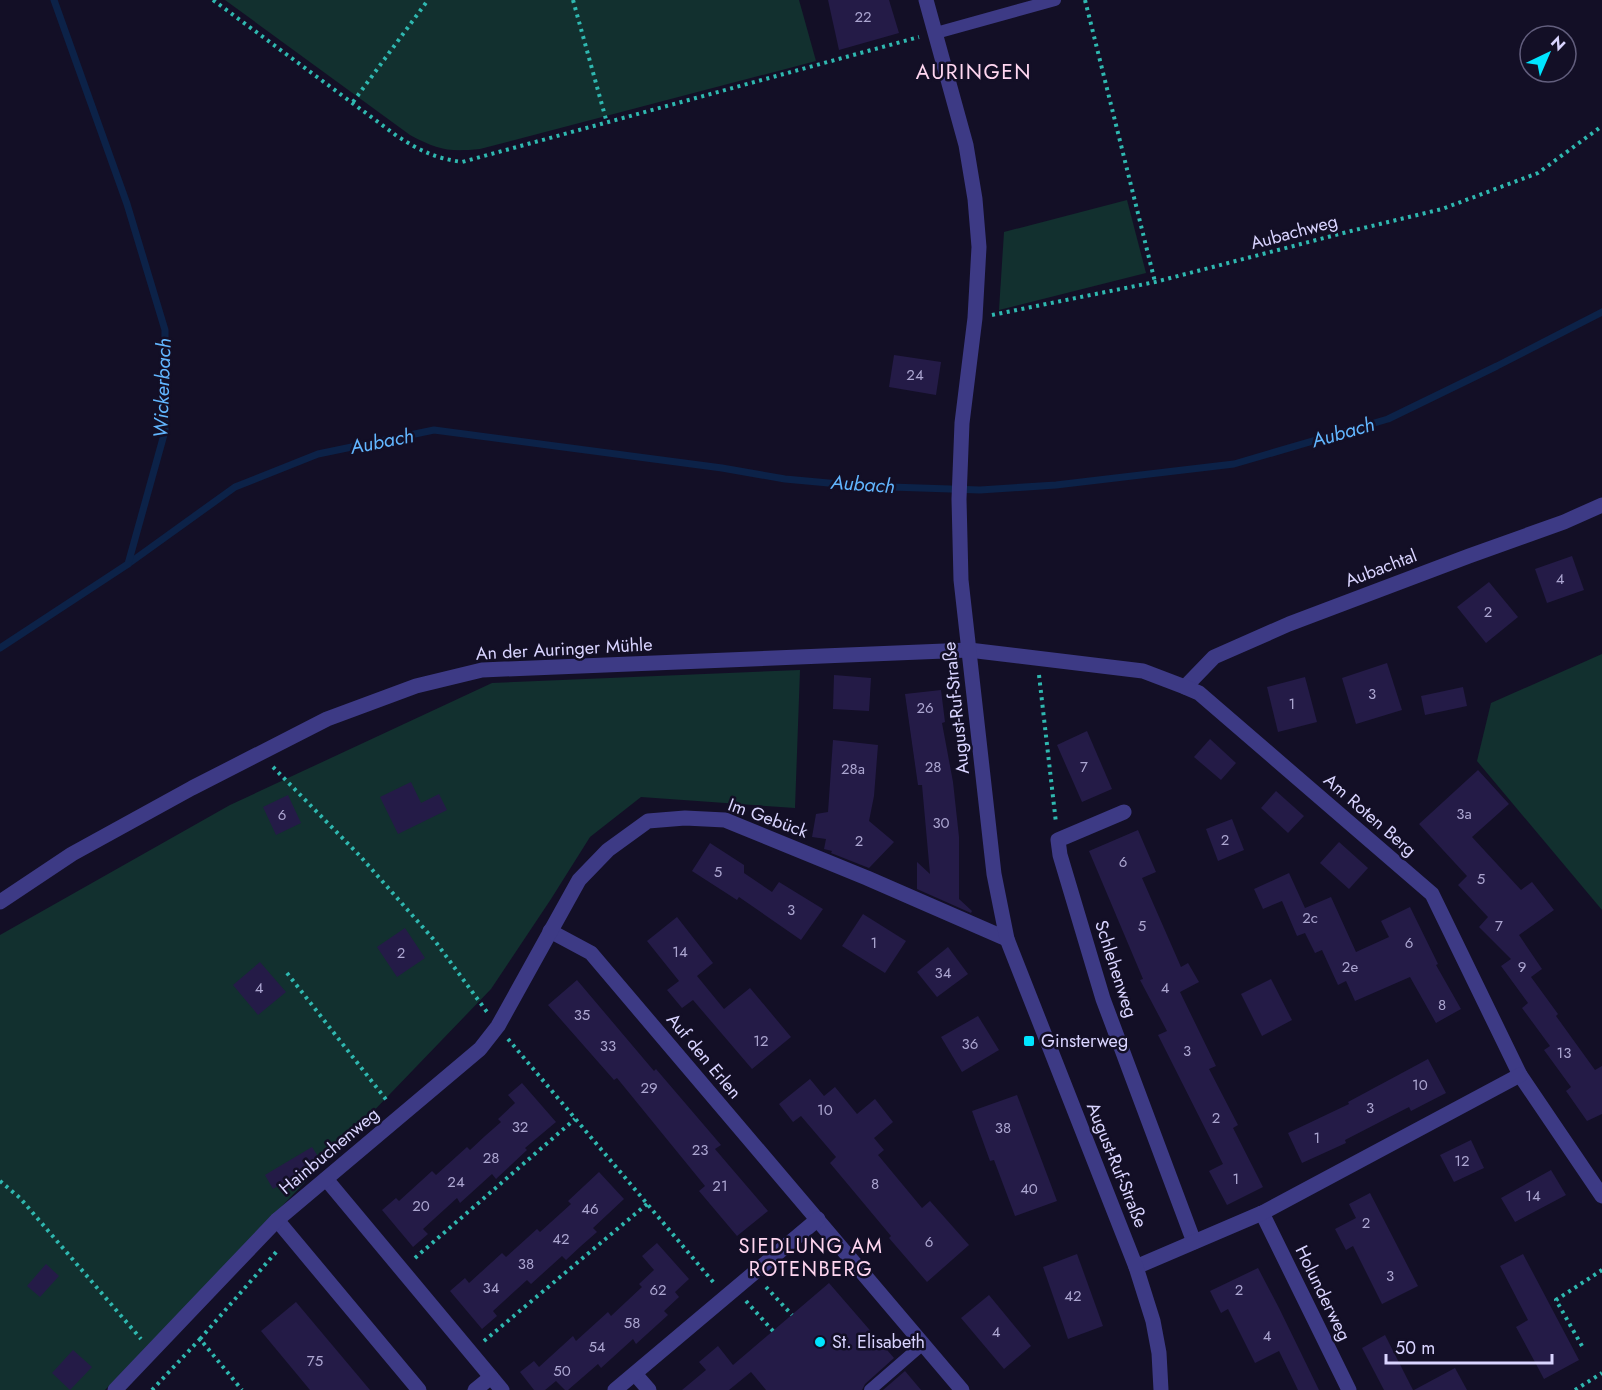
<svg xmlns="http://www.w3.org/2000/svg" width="1602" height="1390" font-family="Jost,sans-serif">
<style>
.green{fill:#12302f}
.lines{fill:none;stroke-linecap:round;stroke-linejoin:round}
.stream{stroke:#0c2248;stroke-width:7}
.building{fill:#241b47}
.path{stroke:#2fb8b0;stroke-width:4;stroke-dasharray:3 4.5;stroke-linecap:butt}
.service{stroke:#3d3a85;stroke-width:12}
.minor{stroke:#3d3a85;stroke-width:15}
.tertiary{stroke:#3d3a85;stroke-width:15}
.poi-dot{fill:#00e5ff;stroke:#130f26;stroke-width:2}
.labels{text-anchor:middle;stroke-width:5;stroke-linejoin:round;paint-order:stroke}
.number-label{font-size:15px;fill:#aca6d1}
.street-label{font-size:18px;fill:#d9d4ff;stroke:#130f26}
.poi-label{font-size:18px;fill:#d9d4ff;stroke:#130f26;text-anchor:start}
.water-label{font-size:20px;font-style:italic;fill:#62b6ff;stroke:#130f26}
.neighbourhood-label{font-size:20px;letter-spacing:1.5px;fill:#ffd6f0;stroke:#130f26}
.quarter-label{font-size:21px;letter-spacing:1.5px;fill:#ffd6f0;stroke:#130f26}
</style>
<rect width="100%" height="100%" fill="#130f26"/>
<!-- green -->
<g class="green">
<path d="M 225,0 L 799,0 L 816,61 L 480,149 C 448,152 438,150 410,135 Z"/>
<path d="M 1127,200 L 1146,273 L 999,310 L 1004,232 Z"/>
<path d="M 1602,654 L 1602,910 L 1477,761 L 1491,703 Z"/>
<path d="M 800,670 L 795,808 L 641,797 L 590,837 L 551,899 L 491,989 L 105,1390 L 0,1390 L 0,935 L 230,805 L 492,683 Z"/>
</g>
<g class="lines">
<!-- stream -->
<g class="stream">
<path d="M 128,564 L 235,487 L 318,454 L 434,430 L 722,468 L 785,479 L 861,486 L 980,490 L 1056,485 L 1234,464 L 1388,419 L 1497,366 L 1602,312"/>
<path d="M 0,648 L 128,564 L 165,431 L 165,330 L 127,204 L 54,0"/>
</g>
</g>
<!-- building -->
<g class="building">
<path d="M 828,0 L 889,0 L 899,33 L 839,50 Z"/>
<path d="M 894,355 L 941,362 L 936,395 L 889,387 Z"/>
<path d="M 1572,556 L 1584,590 L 1547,603 L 1535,569 Z"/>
<path d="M 1489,582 L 1518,617 L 1486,643 L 1457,607 Z"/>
<path d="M 1387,663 L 1402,710 L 1356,724 L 1342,678 Z"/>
<path d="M 834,675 L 871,678 L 869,711 L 833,709 Z"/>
<path d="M 1305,677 L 1317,722 L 1278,732 L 1267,687 Z"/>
<path d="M 1463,687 L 1467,706 L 1425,715 L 1421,696 Z"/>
<path d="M 941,690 L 945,722 L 942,723 L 953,782 L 959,837 L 959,899 L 972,911 L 971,913 L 917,889 L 917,862 L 930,874 L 922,785 L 918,785 L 905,694 Z"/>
<path d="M 1087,731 L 1112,789 L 1082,802 L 1057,745 Z"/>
<path d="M 1210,739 L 1236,763 L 1221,780 L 1194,757 Z"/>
<path d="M 833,740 L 878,745 L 874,796 L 869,821 L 894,842 L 869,868 L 831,853 L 832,851 L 824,849 L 826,839 L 812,837 L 816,814 L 828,812 Z"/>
<path d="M 1478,770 L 1509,804 L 1472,837 L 1521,890 L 1532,882 L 1554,910 L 1519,935 L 1542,969 L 1531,977 L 1558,1014 L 1556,1016 L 1595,1070 L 1602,1066 L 1602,1114 L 1587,1121 L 1566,1091 L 1571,1087 L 1544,1050 L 1550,1046 L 1522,1008 L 1528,1003 L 1501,966 L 1511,959 L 1479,927 L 1488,917 L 1458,885 L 1467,876 L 1419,824 Z"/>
<path d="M 411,782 L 421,803 L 439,794 L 447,810 L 398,834 L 380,797 Z"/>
<path d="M 1276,791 L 1304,816 L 1288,833 L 1261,808 Z"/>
<path d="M 288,795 L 301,823 L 276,835 L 263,807 Z"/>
<path d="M 1232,819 L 1244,850 L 1218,861 L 1206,829 Z"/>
<path d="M 1138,830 L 1156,872 L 1142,878 L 1181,967 L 1188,963 L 1199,982 L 1180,992 L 1216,1066 L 1209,1069 L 1238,1125 L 1233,1128 L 1263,1187 L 1227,1205 L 1209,1171 L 1223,1164 L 1158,1035 L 1167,1031 L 1140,980 L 1143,979 L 1089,851 Z"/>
<path d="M 1339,842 L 1368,868 L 1349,889 L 1320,863 Z"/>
<path d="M 710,843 L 744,865 L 744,873 L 772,892 L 779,882 L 823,909 L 801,940 L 739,897 L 737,900 L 692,871 Z"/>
<path d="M 1289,873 L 1305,908 L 1331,897 L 1356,952 L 1389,937 L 1381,921 L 1410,907 L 1438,964 L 1436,965 L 1461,1009 L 1436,1023 L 1410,977 L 1355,1001 L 1346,981 L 1338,985 L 1322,950 L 1315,953 L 1305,933 L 1297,936 L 1282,901 L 1263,909 L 1254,889 Z"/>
<path d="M 863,914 L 906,941 L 885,973 L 842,946 Z"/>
<path d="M 677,917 L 713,963 L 697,976 L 724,1009 L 750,988 L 791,1037 L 752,1069 L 693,1000 L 682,1008 L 667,990 L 679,981 L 647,941 Z"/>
<path d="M 405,928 L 425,958 L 397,977 L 377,947 Z"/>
<path d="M 948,947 L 968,974 L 937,997 L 917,972 Z"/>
<path d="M 260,962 L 286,992 L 258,1015 L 233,985 Z"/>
<path d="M 1271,979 L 1292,1020 L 1262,1036 L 1241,994 Z"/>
<path d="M 577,980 L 654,1071 L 656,1069 L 721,1145 L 715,1149 L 768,1211 L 737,1236 L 699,1191 L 705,1186 L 617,1078 L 614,1080 L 548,1005 Z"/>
<path d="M 978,1016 L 999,1050 L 962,1072 L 941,1037 Z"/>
<path d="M 1428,1059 L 1446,1093 L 1411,1111 L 1409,1107 L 1345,1140 L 1346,1143 L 1302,1163 L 1288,1133 L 1349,1104 L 1348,1102 Z"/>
<path d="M 810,1079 L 824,1096 L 835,1087 L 857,1114 L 875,1099 L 893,1122 L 874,1138 L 884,1150 L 878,1155 L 922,1208 L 930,1201 L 969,1245 L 927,1282 L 889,1238 L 891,1236 L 830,1163 L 836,1157 L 801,1116 L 793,1122 L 779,1104 Z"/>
<path d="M 522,1083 L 556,1122 L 525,1148 L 527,1150 L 496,1179 L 492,1174 L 460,1203 L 457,1198 L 423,1229 L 428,1234 L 413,1247 L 382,1210 L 396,1198 L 399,1201 L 432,1171 L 436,1175 L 467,1147 L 470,1150 L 485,1136 L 501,1122 L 498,1119 L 515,1103 L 508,1095 Z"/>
<path d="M 1017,1095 L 1057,1201 L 1015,1216 L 994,1160 L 990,1161 L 972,1111 Z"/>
<path d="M 1471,1140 L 1484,1168 L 1454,1182 L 1440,1155 Z"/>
<path d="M 312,1147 L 321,1161 L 273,1189 L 265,1175 Z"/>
<path d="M 1551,1170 L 1566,1195 L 1515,1222 L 1501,1198 Z"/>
<path d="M 599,1172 L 624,1199 L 593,1228 L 597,1232 L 581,1246 L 566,1260 L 562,1256 L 531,1284 L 527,1280 L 493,1311 L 497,1316 L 482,1329 L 450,1291 L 465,1278 L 469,1283 L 502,1253 L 506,1257 L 537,1229 L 540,1232 L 571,1204 L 568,1201 Z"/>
<path d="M 1370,1193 L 1418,1286 L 1382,1304 L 1353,1246 L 1346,1250 L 1335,1229 L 1356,1218 L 1349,1204 Z"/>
<path d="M 657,1243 L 689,1279 L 675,1292 L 679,1297 L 664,1311 L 668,1315 L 636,1344 L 633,1339 L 601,1368 L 598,1364 L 568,1390 L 565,1390 L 556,1381 L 545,1390 L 534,1390 L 520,1372 L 534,1361 L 539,1367 L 573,1336 L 576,1341 L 608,1312 L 611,1316 L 642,1287 L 639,1284 L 654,1270 L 642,1256 Z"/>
<path d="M 1077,1254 L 1103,1326 L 1068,1339 L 1043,1267 Z"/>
<path d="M 1523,1254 L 1579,1360 L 1544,1379 L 1516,1327 L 1528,1320 L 1500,1266 Z"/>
<path d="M 46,1264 L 59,1276 L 40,1297 L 27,1286 Z"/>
<path d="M 1258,1268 L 1279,1308 L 1319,1390 L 1298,1390 L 1279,1351 L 1255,1363 L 1228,1309 L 1221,1313 L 1210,1291 Z"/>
<path d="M 829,1283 L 894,1358 L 865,1384 L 862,1390 L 766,1390 L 751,1372 L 729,1390 L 682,1390 L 706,1370 L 699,1362 L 718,1346 L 733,1365 Z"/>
<path d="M 989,1295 L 1031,1346 L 1004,1369 L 961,1318 Z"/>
<path d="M 296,1302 L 370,1390 L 310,1390 L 261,1331 Z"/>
<path d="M 1385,1335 L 1413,1390 L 1384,1390 L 1362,1348 Z"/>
<path d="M 73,1350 L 92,1367 L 70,1390 L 52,1373 Z"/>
<path d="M 1455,1368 L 1467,1390 L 1414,1390 Z"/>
<path d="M 905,1371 L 921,1390 L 883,1390 Z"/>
</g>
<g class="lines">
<!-- path -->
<g class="path">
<path d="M 213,0 L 397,136 C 421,151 434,158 462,162 L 919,37"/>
<path d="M 573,0 L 607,123"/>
<path d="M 1085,0 L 1155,282"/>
<path d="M 353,102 L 428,0"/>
<path d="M 992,315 L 1155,282 L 1351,231 L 1442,209 L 1538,173 L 1602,126"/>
<path d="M 1039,675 L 1056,823"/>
<path d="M 273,767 L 360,856 L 435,941 L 487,1012"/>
<path d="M 287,973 L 388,1102"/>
<path d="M 508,1039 L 714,1283"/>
<path d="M 0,1181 L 20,1198 L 141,1339"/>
<path d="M 415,1258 L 575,1119"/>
<path d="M 766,1287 L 792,1315"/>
<path d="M 746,1301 L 773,1331"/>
<path d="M 200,1339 L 278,1250"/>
<path d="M 484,1341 L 647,1204"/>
<path d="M 1582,1346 L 1556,1300 L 1602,1270"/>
<path d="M 152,1390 L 200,1339 L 242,1390"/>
<path d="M 1575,1390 L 1602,1373"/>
</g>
<!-- service -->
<g class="service">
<path d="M 936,33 L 1055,0"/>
<path d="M 870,1390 L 923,1344"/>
</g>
<!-- minor -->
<g class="minor">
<path d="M 1185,687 L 1214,657 L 1289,624 L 1469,556 L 1564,522 L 1602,505"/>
<path d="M 1124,812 L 1058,840 L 1060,855 L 1103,999 L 1194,1242"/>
<path d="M 0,902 L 72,854 L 192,788 L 327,719 L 416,686 L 482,670 L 969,650 L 1143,671 L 1185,687 L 1199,693 L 1432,894 L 1520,1075 L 1602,1196"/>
<path d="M 550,931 L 591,953 L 962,1390"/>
<path d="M 326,1179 L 502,1390"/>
<path d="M 1262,1213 L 1349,1390"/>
<path d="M 277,1220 L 419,1390"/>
<path d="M 1136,1267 L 1262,1213 L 1520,1075"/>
<path d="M 635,1374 L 649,1390"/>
<path d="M 115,1390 L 277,1220 L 480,1049 L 498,1026 L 579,880 L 608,850 L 648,821 L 685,818 L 725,820 L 867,878 L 1007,939"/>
<path d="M 475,1390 L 491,1377"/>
<path d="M 615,1390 L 818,1219"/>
</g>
<!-- tertiary -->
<path class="tertiary" d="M 926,0 L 966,145 L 975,199 L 979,247 L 975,318 L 962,423 L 959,499 L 961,580 L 994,874 L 1007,939 L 1136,1267 L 1153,1321 L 1159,1353 L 1161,1390"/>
</g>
<!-- markers -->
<g class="poi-dot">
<rect x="1023" y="1035" width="12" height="12" rx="3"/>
<circle cx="820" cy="1342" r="6"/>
</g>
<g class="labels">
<!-- number labels -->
<g class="number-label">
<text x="863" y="22">22</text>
<text x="915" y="380">24</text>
<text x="1560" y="584">4</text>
<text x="1488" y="617">2</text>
<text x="1372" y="699">3</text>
<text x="1292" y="709">1</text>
<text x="925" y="713">26</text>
<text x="933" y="772">28</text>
<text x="1084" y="772">7</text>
<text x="853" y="774">28a</text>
<text x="1464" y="819">3a</text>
<text x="282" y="820">6</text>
<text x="941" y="828">30</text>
<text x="1225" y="845">2</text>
<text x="859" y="846">2</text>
<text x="1123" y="867">6</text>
<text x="718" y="877">5</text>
<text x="1481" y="884">5</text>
<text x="791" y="915">3</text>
<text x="1310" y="923">2c</text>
<text x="1142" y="931">5</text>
<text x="1499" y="931">7</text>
<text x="874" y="948">1</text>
<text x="1409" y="948">6</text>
<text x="680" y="957">14</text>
<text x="401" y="958">2</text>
<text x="1350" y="972">2e</text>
<text x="1522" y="972">9</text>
<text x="943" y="978">34</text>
<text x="259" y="993">4</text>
<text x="1165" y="993">4</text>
<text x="1442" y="1010">8</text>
<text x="582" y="1020">35</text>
<text x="761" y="1046">12</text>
<text x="970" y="1049">36</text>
<text x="608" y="1051">33</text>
<text x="1187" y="1056">3</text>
<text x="1564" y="1058">13</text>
<text x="1420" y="1090">10</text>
<text x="649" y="1093">29</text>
<text x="1370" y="1113">3</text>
<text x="825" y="1115">10</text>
<text x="1216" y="1123">2</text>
<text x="520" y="1132">32</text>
<text x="1003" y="1133">38</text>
<text x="1317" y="1143">1</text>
<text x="700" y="1155">23</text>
<text x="491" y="1163">28</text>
<text x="1462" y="1166">12</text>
<text x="1236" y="1184">1</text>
<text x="456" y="1187">24</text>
<text x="875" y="1189">8</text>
<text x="720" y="1191">21</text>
<text x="1029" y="1194">40</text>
<text x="1533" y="1201">14</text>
<text x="421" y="1211">20</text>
<text x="590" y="1214">46</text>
<text x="1366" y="1228">2</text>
<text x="561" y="1244">42</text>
<text x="929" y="1247">6</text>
<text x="526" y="1269">38</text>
<text x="1390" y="1281">3</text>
<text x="491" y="1293">34</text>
<text x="658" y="1295">62</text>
<text x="1239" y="1295">2</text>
<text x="1073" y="1301">42</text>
<text x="632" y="1328">58</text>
<text x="996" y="1337">4</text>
<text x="1267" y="1341">4</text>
<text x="597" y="1352">54</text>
<text x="315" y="1366">75</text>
<text x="562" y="1376">50</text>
</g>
<!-- street labels -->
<g class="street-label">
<text transform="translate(1294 232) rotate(-15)" y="6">Aubachweg</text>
<text transform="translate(1381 568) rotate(-21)" y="6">Aubachtal</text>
<text transform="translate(564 649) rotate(-3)" y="6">An der Auringer Mühle</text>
<text transform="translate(956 708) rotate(-96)" y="6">August-Ruf-Straße</text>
<text transform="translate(1370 815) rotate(41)" y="6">Am Roten Berg</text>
<text transform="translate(768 818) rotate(20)" y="6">Im Gebück</text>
<text transform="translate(1116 969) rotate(72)" y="6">Schlehenweg</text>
<text transform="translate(704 1056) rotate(50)" y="6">Auf den Erlen</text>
<text transform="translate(329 1151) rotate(-40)" y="6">Hainbuchenweg</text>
<text transform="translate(1117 1165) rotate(68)" y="6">August-Ruf-Straße</text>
<text transform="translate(1323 1293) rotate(64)" y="6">Holunderweg</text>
</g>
<!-- poi labels -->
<g class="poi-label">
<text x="1041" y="1047">Ginsterweg</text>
<text x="832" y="1348">St. Elisabeth</text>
</g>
<!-- water labels -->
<g class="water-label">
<text transform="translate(162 388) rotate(-88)" y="7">Wickerbach</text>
<text transform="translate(1343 432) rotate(-16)" y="7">Aubach</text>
<text transform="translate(382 441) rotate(-11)" y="7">Aubach</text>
<text transform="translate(863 484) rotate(4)" y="7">Aubach</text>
</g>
<!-- neighbourhood labels -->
<g class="neighbourhood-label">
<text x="811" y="1253">SIEDLUNG AM<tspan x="811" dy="23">ROTENBERG</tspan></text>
</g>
<!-- quarter labels -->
<g class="quarter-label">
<text x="974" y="79">AURINGEN</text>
</g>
</g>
<!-- north arrow -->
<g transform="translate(1548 54) rotate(44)"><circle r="28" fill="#130f26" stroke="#625e7d" stroke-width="1.5"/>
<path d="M0-4.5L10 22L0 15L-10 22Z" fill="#00e5ff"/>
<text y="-9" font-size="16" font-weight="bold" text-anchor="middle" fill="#d9d4ff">N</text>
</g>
<!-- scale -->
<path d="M1386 1354v9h166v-9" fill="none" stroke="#d9d4ff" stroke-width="3"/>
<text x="1395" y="1354" font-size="18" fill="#d9d4ff" stroke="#130f26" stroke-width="4.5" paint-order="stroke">50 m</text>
</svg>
